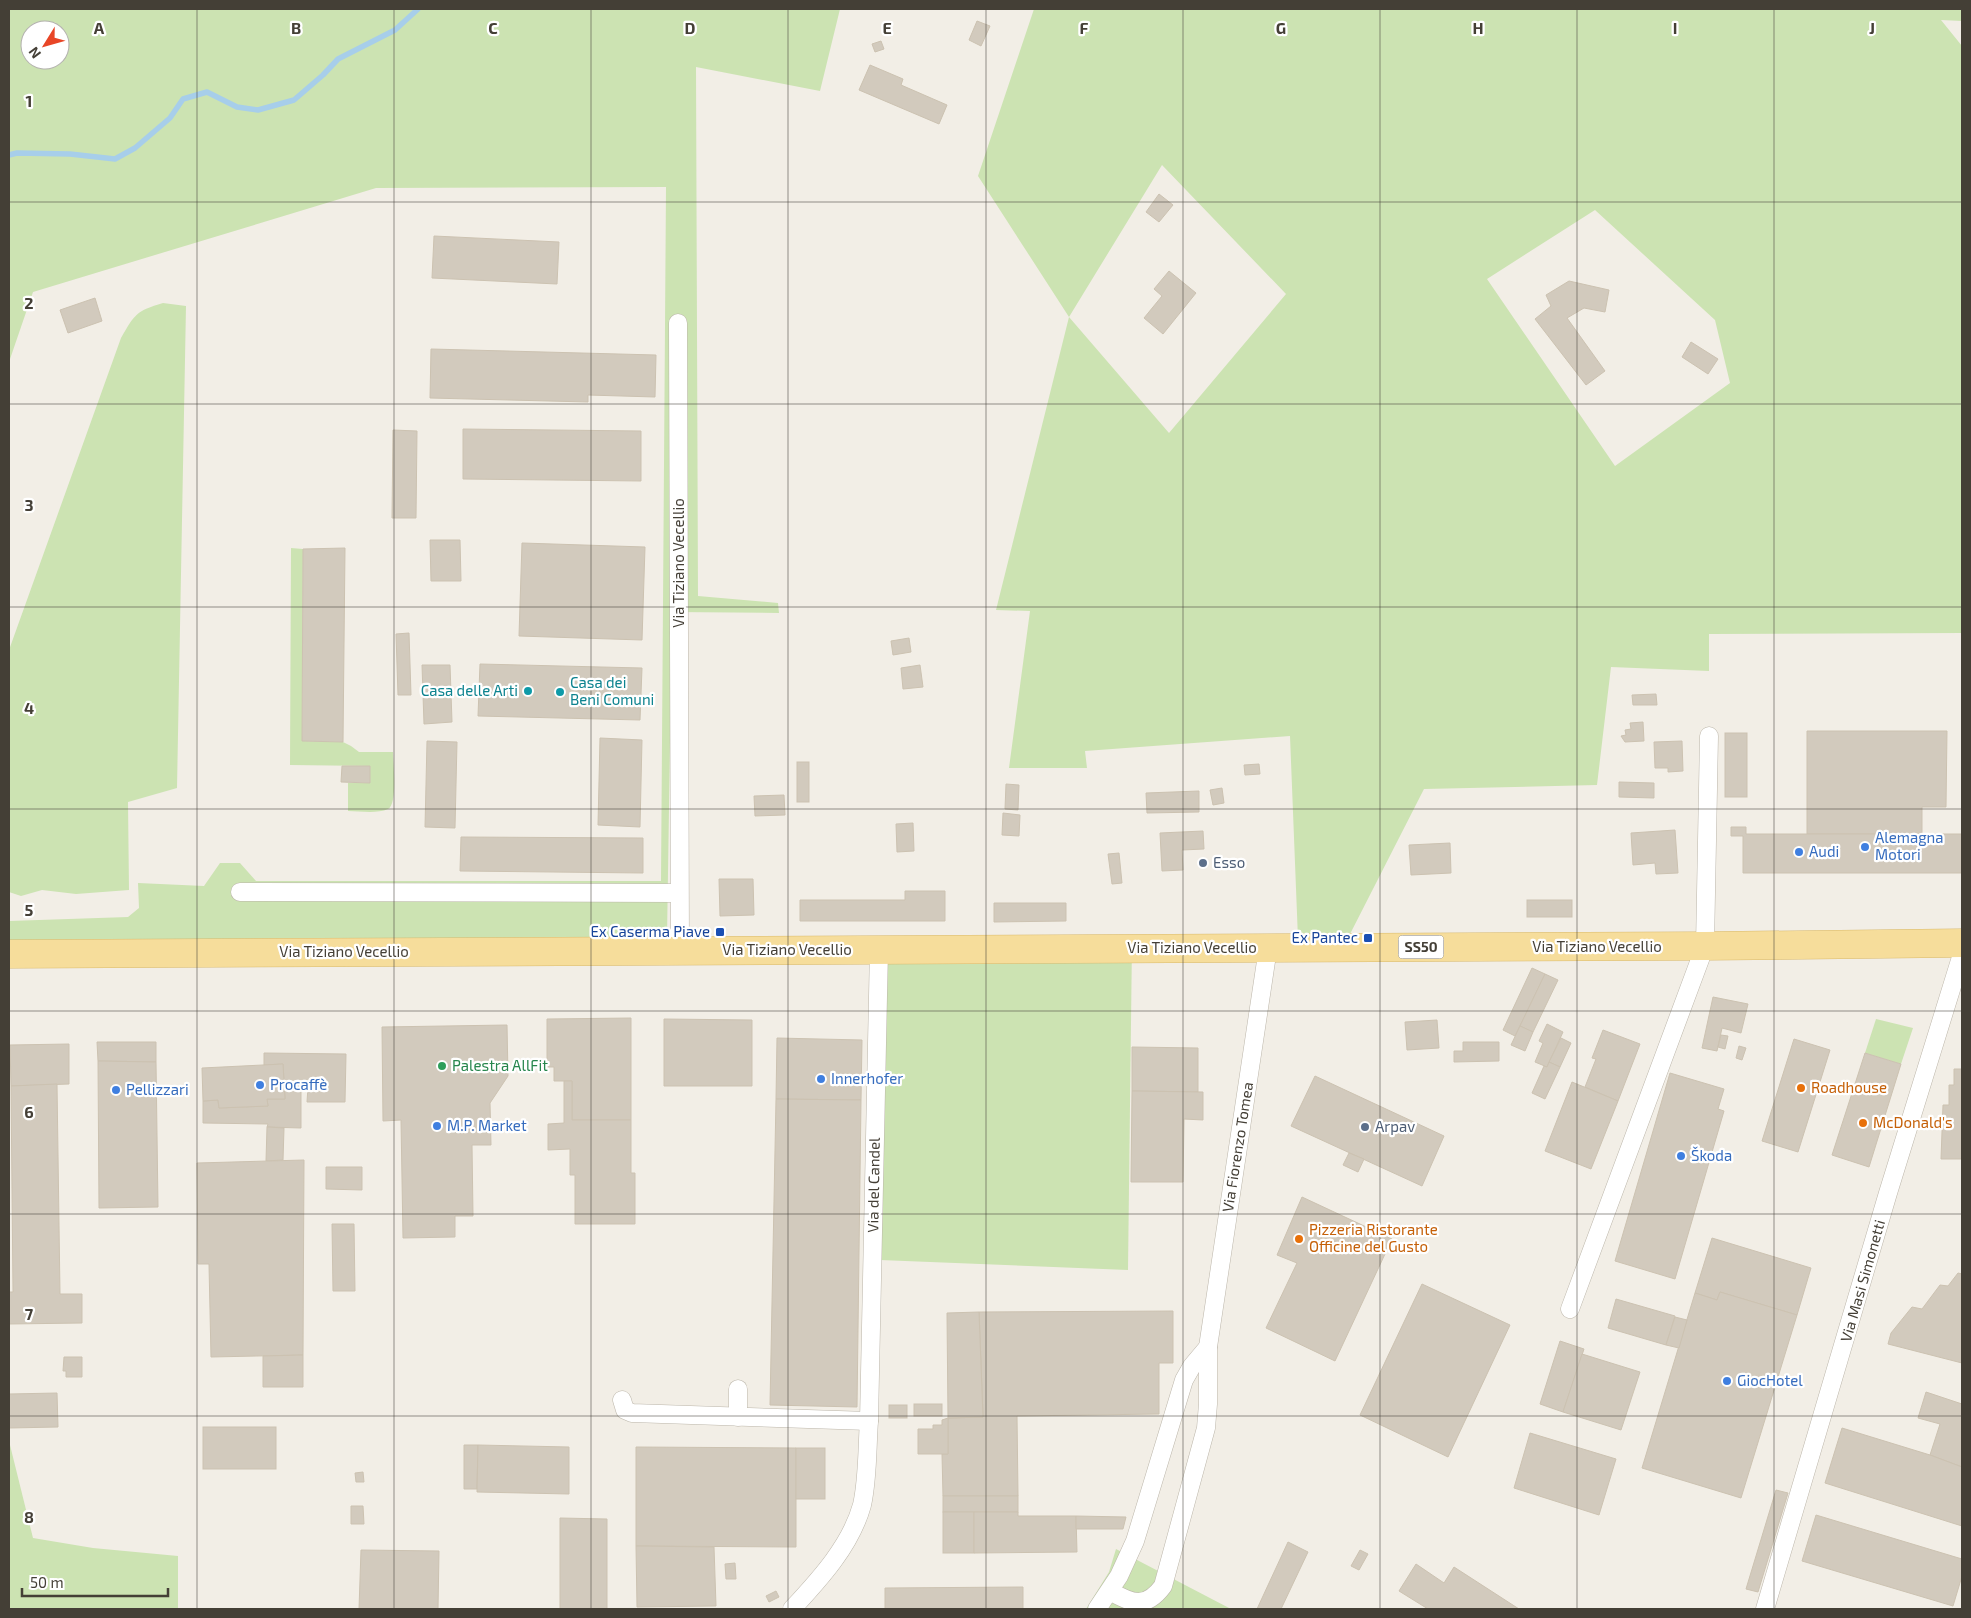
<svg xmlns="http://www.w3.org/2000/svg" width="1971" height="1618" font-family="'Exo 2',sans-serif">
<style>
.green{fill:#cce3b2;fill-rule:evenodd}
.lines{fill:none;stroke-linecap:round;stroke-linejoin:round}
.stream{stroke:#a7ceea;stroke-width:5.5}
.building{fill:#d2cabd;stroke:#ccc2b1}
.minor-casing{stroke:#bcb6aa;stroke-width:19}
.primary-casing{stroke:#d9ba6d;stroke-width:29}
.minor{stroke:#fff;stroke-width:18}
.primary{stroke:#f6dd9b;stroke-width:28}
.grid{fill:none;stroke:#443f36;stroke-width:1;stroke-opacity:0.55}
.culture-dot{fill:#0f9aa8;stroke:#fff;stroke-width:2}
.shop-dot{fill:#3f7fe0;stroke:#fff;stroke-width:2}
.service-dot{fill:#5c6f8a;stroke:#fff;stroke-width:2}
.transit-dot{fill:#1a4fb4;stroke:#fff;stroke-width:2}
.leisure-dot{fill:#2e9e5b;stroke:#fff;stroke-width:2}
.food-dot{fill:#e8710a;stroke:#fff;stroke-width:2}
.labels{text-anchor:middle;stroke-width:4.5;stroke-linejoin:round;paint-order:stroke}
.shield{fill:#fff;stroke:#7c7972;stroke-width:1}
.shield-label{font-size:14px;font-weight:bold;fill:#443f36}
.street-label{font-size:15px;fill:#443f36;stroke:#fff}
.culture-label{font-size:15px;fill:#0d838f;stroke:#fff;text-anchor:start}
.shop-label{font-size:15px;fill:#366cbe;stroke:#fff;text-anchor:start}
.service-label{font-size:15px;fill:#4e5e75;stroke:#fff;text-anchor:start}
.transit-label{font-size:15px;fill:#164399;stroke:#fff;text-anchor:end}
.leisure-label{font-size:15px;fill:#27864d;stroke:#fff;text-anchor:start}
.food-label{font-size:15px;fill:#c56008;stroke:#fff;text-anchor:start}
.grid-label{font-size:16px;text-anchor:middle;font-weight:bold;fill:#443f36;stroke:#fff;stroke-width:4.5;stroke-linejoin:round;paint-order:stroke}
</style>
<rect width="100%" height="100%" fill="#f2eee6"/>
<!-- green -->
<g class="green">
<path d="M 9,9 L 840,9 L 820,91 L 696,67 L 698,596 L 778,603 L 779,613 L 672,612 L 667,938 L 9,967 L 9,921 L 128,917 L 139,908 L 138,883 L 204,886 L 220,863 L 240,863 L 256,881 L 661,881 L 666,187 L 376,188 L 33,292 L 9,362 ZM 30,30 L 60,30 L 60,60 L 30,60 Z"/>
<path d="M 1034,9 L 1962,9 L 1962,21 L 1941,20 L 1962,46 L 1962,633 L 1709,634 L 1709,671 L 1611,667 L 1597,785 L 1424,789 L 1348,938 L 1298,939 L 1290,736 L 1085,751 L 1087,768 L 1009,768 L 1030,611 L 996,610 L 1069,317 L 978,176 ZM 1162,165 L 1286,294 L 1169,433 L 1069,317 ZM 1595,210 L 1715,320 L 1730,383 L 1615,466 L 1487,279 Z"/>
<path d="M 163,303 L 186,306 L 177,788 L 128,802 L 129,890 L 76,894 L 42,890 L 21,896 L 9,892 L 9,650 L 121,338 C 135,314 136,311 163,303 Z"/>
<path d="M 291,548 L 303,549 L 302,741 L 343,742 L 351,746 L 359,752 L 393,752 C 393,763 398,804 388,809 C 377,814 359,811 348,811 L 348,783 L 370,783 L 370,766 L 290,765 Z"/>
<path d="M 881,940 L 1132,941 L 1128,1270 L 880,1260 Z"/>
<path d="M 1876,1019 L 1913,1028 L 1901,1064 L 1865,1053 Z"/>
<path d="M 9,1441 L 33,1538 L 93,1548 L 178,1556 L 178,1609 L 9,1609 Z"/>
<path d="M 1116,1549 L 1231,1609 L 1086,1609 L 1109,1572 Z"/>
</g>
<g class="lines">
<!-- stream -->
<path class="stream" d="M 9,155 L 17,153 L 70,154 L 115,159 L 135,148 L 170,118 L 183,99 L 207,92 L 237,107 L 258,110 L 294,100 L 323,75 L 338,59 L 395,30 L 418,9"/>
</g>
<!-- building -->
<g class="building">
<path d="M 977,21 L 990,26 L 981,46 L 969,40 Z"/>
<path d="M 881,41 L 884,49 L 875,52 L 872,44 Z"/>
<path d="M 870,65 L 903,79 L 901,85 L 947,105 L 939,124 L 859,90 Z"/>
<path d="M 1159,194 L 1173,205 L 1159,222 L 1146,212 Z"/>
<path d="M 434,236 L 559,242 L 557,284 L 432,278 Z"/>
<path d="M 1169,271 L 1196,293 L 1163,334 L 1144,318 L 1162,296 L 1154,289 Z"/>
<path d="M 1569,281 L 1609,290 L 1605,312 L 1584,308 L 1567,318 L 1605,371 L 1586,385 L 1535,319 L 1551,306 L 1546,295 Z"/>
<path d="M 95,298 L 102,321 L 68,333 L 60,310 Z"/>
<path d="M 1691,342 L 1718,359 L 1708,374 L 1682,357 Z"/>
<path d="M 431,349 L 656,355 L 655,397 L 588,395 L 588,402 L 430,398 Z"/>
<path d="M 463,429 L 641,431 L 641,481 L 463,479 Z"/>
<path d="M 393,430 L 417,431 L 416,518 L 392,518 Z"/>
<path d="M 430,540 L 460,540 L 461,581 L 431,581 Z"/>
<path d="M 522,543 L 645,547 L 642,640 L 519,636 Z"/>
<path d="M 345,548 L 343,742 L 302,741 L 303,549 Z"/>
<path d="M 409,633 L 411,695 L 398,695 L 396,634 Z"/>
<path d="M 909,638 L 911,652 L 893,655 L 891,641 Z"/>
<path d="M 480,664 L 642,668 L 640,720 L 478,716 Z"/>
<path d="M 422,665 L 450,665 L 452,722 L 424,724 Z"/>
<path d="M 920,665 L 923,687 L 903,689 L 901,668 Z"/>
<path d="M 1656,694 L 1657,705 L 1633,705 L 1632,695 Z"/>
<path d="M 1643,722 L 1644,741 L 1625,742 L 1621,736 L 1626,735 L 1625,730 L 1631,729 L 1630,723 Z"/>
<path d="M 1807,731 L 1947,731 L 1946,807 L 1922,807 L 1922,834 L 1807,834 Z"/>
<rect x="1725" y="733" width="22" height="64"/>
<path d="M 600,738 L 642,740 L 640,827 L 598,825 Z"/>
<path d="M 427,741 L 457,742 L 455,828 L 425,827 Z"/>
<path d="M 1682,741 L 1683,771 L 1668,772 L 1668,768 L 1655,768 L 1654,742 Z"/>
<rect x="797" y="762" width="12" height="40"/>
<path d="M 1259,764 L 1260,774 L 1245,775 L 1244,765 Z"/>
<path d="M 342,766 L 370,766 L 370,783 L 341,782 Z"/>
<path d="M 1619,782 L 1654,783 L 1654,798 L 1619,797 Z"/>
<path d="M 1006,784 L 1019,785 L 1018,810 L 1005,809 Z"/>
<path d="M 1222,788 L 1224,803 L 1213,805 L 1210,790 Z"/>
<path d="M 1199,791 L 1199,812 L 1147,813 L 1146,793 Z"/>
<path d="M 784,795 L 785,815 L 755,816 L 754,796 Z"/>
<path d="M 1003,813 L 1020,815 L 1019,836 L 1002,835 Z"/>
<path d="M 913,823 L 914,851 L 897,852 L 896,824 Z"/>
<path d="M 1731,827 L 1746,827 L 1746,834 L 1962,834 L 1962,873 L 1743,873 L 1743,836 L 1731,836 Z"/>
<path d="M 1675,830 L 1678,873 L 1656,874 L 1655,863 L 1633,865 L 1631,833 Z"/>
<path d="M 1203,831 L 1204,849 L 1182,850 L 1183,870 L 1162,871 L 1160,833 Z"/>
<path d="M 461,837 L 643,838 L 643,873 L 460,871 Z"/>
<path d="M 1450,843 L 1451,873 L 1411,875 L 1409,845 Z"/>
<path d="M 1119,853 L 1122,883 L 1112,884 L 1108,854 Z"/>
<path d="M 719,879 L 753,879 L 754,915 L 720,916 Z"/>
<path d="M 905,891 L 945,891 L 945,921 L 800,921 L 800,900 L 905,900 Z"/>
<rect x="1527" y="900" width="45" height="17"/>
<path d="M 994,903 L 1066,903 L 1066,921 L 994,922 Z"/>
<path d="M 1532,968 L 1545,974 L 1515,1036 L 1503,1030 Z"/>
<path d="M 1545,974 L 1558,980 L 1533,1032 L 1520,1026 Z"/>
<path d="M 1713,997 L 1748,1004 L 1741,1033 L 1722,1028 L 1717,1051 L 1702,1048 Z"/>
<path d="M 631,1018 L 631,1120 L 572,1120 L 572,1081 L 554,1081 L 554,1067 L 547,1067 L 547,1019 Z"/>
<path d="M 664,1019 L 752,1020 L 752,1086 L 664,1086 Z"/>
<path d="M 1437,1020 L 1439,1048 L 1407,1050 L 1405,1022 Z"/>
<path d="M 1547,1024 L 1563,1032 L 1547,1067 L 1535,1062 L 1543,1043 L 1539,1041 Z"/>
<path d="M 507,1025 L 508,1076 L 490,1103 L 491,1145 L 472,1145 L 473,1216 L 455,1216 L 455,1237 L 403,1238 L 401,1120 L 383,1121 L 382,1027 Z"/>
<path d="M 1520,1026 L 1533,1032 L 1525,1051 L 1511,1045 Z"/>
<path d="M 1603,1030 L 1640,1044 L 1618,1101 L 1585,1087 L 1596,1059 L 1592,1058 Z"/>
<path d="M 1721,1035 L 1728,1036 L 1725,1049 L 1718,1047 Z"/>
<path d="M 777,1038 L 862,1040 L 861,1100 L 776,1099 Z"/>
<path d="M 1561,1038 L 1571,1043 L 1560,1067 L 1549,1062 Z"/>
<path d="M 1794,1039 L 1830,1050 L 1798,1152 L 1762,1141 Z"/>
<path d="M 97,1042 L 156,1042 L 156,1062 L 98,1061 Z"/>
<path d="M 1463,1042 L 1499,1042 L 1499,1061 L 1454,1062 L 1454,1051 L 1463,1051 Z"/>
<path d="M 69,1044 L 69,1084 L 11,1086 L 10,1045 Z"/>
<path d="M 1739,1046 L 1746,1048 L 1742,1060 L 1736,1058 Z"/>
<path d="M 1132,1047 L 1198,1048 L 1198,1092 L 1132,1091 Z"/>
<path d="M 264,1053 L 346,1054 L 345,1102 L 307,1102 L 308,1087 L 301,1087 L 301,1128 L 267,1127 L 268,1124 L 203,1123 L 203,1101 L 218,1100 L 219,1108 L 268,1106 L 267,1099 L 285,1099 L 283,1064 L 264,1065 Z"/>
<path d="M 1865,1053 L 1901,1064 L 1869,1167 L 1832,1155 Z"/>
<path d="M 98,1061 L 156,1062 L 158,1207 L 99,1208 Z"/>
<path d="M 1549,1062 L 1560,1067 L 1545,1099 L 1532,1093 L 1544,1066 L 1547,1067 Z"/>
<path d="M 283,1064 L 285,1099 L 267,1099 L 268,1106 L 219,1108 L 218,1100 L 203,1101 L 202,1068 Z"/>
<path d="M 1954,1069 L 1962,1069 L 1962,1159 L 1941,1159 L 1943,1105 L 1949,1105 L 1949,1085 L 1954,1085 Z"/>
<path d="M 1670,1073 L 1724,1089 L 1718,1109 L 1724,1111 L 1675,1279 L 1615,1261 Z"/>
<path d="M 1315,1076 L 1444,1136 L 1422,1186 L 1291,1126 Z"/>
<path d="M 564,1081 L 572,1081 L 572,1120 L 631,1120 L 631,1173 L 635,1173 L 635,1224 L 575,1224 L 575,1175 L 570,1175 L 570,1149 L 548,1150 L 548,1124 L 564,1123 Z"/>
<path d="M 1572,1082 L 1618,1101 L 1591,1169 L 1545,1151 Z"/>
<path d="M 57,1084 L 60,1294 L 82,1294 L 82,1323 L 9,1324 L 9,1292 L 13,1292 L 11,1086 Z"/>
<path d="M 1132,1091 L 1203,1092 L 1203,1120 L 1184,1119 L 1183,1182 L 1131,1182 Z"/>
<path d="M 776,1099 L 861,1100 L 857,1407 L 770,1405 Z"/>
<path d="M 267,1127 L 284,1128 L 283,1160 L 266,1161 Z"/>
<path d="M 1349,1153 L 1364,1159 L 1358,1172 L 1343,1165 Z"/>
<path d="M 304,1160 L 303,1355 L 211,1357 L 209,1264 L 198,1264 L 197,1163 Z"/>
<path d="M 326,1167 L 362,1167 L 362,1190 L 326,1189 Z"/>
<path d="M 1302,1197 L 1392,1239 L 1335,1361 L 1266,1328 L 1297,1263 L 1277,1255 Z"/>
<path d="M 332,1224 L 354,1224 L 355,1291 L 333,1291 Z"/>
<path d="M 1712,1238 L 1811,1268 L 1797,1315 L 1720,1292 L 1717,1300 L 1695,1293 Z"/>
<path d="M 1958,1273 L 1962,1274 L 1962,1363 L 1888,1344 L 1891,1333 L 1912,1307 L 1922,1309 L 1940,1285 L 1948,1286 Z"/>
<path d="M 1422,1284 L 1510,1325 L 1448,1457 L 1360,1415 Z"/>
<path d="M 1720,1292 L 1797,1315 L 1741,1498 L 1642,1468 L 1695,1293 L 1717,1300 Z"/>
<path d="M 1616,1299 L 1675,1316 L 1666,1345 L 1608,1328 Z"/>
<path d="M 1173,1311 L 1173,1363 L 1159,1363 L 1159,1414 L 1017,1416 L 1018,1496 L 943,1496 L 942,1454 L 948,1454 L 948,1418 L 983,1417 L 979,1312 Z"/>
<path d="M 979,1312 L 983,1417 L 948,1418 L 947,1313 Z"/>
<path d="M 1675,1317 L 1687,1320 L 1679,1348 L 1666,1345 Z"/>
<path d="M 1560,1341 L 1584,1349 L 1563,1412 L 1540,1404 Z"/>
<path d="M 1582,1354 L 1640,1372 L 1621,1430 L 1563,1412 Z"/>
<path d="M 303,1355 L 303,1387 L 263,1387 L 263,1356 Z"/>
<path d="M 64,1357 L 82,1357 L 82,1377 L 66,1377 L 66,1371 L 63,1371 Z"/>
<path d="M 1926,1392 L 1962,1404 L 1962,1467 L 1930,1455 L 1940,1424 L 1918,1418 Z"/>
<path d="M 57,1393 L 58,1427 L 9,1428 L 9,1394 Z"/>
<rect x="914" y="1404" width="28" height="12"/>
<rect x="889" y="1405" width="18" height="13"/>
<path d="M 948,1418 L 948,1454 L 918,1454 L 918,1429 L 933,1429 L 933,1425 L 942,1425 L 942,1420 Z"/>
<rect x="203" y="1427" width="73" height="42"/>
<path d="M 1842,1428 L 1930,1455 L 1962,1467 L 1962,1526 L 1825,1483 Z"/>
<path d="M 1530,1433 L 1616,1459 L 1599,1515 L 1514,1488 Z"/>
<path d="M 464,1445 L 478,1445 L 477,1489 L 464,1489 Z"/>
<path d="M 478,1445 L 569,1447 L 569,1494 L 477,1492 Z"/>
<path d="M 636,1447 L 796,1448 L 796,1547 L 636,1546 Z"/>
<rect x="796" y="1448" width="29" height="51"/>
<path d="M 363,1472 L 364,1482 L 356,1482 L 355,1473 Z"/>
<path d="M 1776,1490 L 1788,1493 L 1758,1592 L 1746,1589 Z"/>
<rect x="943" y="1496" width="75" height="16"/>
<path d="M 351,1506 L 363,1506 L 364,1524 L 351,1524 Z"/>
<rect x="943" y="1512" width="31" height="41"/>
<path d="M 974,1512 L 1018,1512 L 1018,1516 L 1076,1516 L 1077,1552 L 974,1553 Z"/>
<path d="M 1816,1515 L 1962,1559 L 1962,1576 L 1953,1606 L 1802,1561 Z"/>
<path d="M 1076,1516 L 1126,1517 L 1123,1529 L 1076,1529 Z"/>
<path d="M 560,1518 L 607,1519 L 607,1609 L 560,1609 Z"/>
<path d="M 1288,1542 L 1308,1552 L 1281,1609 L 1257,1609 Z"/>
<path d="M 636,1546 L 714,1547 L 716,1606 L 637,1607 Z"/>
<path d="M 361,1550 L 439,1551 L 438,1609 L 359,1609 Z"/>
<path d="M 1360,1550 L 1368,1554 L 1359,1570 L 1351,1566 Z"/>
<path d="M 735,1563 L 736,1579 L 726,1579 L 725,1564 Z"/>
<path d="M 1416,1564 L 1444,1583 L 1454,1567 L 1519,1609 L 1428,1609 L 1399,1591 Z"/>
<path d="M 1023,1587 L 1023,1609 L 885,1609 L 885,1588 Z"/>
<path d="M 776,1591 L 779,1597 L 769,1602 L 766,1596 Z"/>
</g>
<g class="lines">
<defs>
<g id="minor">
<path d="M 678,323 L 680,950"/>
<path d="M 240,892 L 679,893"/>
<path d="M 1570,1309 L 1705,946 L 1709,736"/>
<path d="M 622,1400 L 625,1410 L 632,1413 L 869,1421"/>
<path d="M 738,1417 L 738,1389"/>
<path d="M 1110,1591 C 1132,1604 1146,1609 1163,1586 L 1206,1428 L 1208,1404 L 1208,1347 L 1268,948"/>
<path d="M 792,1609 C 820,1579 851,1545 862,1505 C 868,1478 867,1448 869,1421 L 879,949"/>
<path d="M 1097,1609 L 1119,1576 L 1135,1541 L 1184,1380 L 1192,1366 L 1208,1347"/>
<path d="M 1765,1609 L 1888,1193 L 1962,954"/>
</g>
<path id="primary" d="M 9,954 L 1705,946 L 1962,943"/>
</defs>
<!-- minor casing -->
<use href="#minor" class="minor-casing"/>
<!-- primary casing -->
<use href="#primary" class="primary-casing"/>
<!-- minor -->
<use href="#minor" class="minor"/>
<!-- primary -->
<use href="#primary" class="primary"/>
</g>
<!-- grid -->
<path class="grid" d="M 197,9 L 197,1609M 394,9 L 394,1609M 591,9 L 591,1609M 788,9 L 788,1609M 986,9 L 986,1609M 1183,9 L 1183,1609M 1380,9 L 1380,1609M 1577,9 L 1577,1609M 1774,9 L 1774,1609M 9,202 L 1962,202M 9,404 L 1962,404M 9,607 L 1962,607M 9,809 L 1962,809M 9,1011 L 1962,1011M 9,1214 L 1962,1214M 9,1416 L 1962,1416"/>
<!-- markers -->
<g class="culture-dot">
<circle cx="528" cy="691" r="5"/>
<circle cx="560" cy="692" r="5"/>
</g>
<g class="shop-dot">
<circle cx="1865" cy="847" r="5"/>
<circle cx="1799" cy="852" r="5"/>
<circle cx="821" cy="1079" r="5"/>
<circle cx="260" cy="1085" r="5"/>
<circle cx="116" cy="1090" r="5"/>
<circle cx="437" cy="1126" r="5"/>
<circle cx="1681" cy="1156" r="5"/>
<circle cx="1727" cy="1381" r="5"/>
</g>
<g class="service-dot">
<circle cx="1203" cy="863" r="5"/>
<circle cx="1365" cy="1127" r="5"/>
</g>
<g class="transit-dot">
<rect x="715" y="927" width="10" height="10" rx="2.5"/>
<rect x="1363" y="933" width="10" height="10" rx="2.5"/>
</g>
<circle class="leisure-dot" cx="442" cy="1066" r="5"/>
<g class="food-dot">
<circle cx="1801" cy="1088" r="5"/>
<circle cx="1863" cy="1123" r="5"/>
<circle cx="1299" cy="1239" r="5"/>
</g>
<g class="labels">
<!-- shield labels -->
<rect class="shield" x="1398.5" y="935.5" width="45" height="23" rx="4"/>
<g class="shield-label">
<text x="1421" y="952">SS50</text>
</g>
<!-- street labels -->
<g class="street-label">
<text transform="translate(679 563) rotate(-90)" y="5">Via Tiziano Vecellio</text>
<text x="1597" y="952">Via Tiziano Vecellio</text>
<text x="1192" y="953">Via Tiziano Vecellio</text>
<text x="787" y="955">Via Tiziano Vecellio</text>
<text x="344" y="957">Via Tiziano Vecellio</text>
<text transform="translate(1238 1147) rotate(-81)" y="5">Via Fiorenzo Tomea</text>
<text transform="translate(874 1185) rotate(-89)" y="5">Via del Candel</text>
<text transform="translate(1863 1281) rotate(-74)" y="5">Via Masi Simonetti</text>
</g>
<!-- culture labels -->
<g class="culture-label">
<text x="570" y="688">Casa dei<tspan x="570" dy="17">Beni Comuni</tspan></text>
<text x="518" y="696" text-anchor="end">Casa delle Arti</text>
</g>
<!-- shop labels -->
<g class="shop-label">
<text x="1875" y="843">Alemagna<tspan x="1875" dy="17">Motori</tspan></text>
<text x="1809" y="857">Audi</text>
<text x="831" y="1084">Innerhofer</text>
<text x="270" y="1090">Procaffè</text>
<text x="126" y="1095">Pellizzari</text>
<text x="447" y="1131">M.P. Market</text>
<text x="1691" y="1161">Škoda</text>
<text x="1737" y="1386">GiocHotel</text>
</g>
<!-- service labels -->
<g class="service-label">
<text x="1213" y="868">Esso</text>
<text x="1375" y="1132">Arpav</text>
</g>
<!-- transit labels -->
<g class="transit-label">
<text x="710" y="937">Ex Caserma Piave</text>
<text x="1358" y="943">Ex Pantec</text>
</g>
<!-- leisure labels -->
<g class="leisure-label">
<text x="452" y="1071">Palestra AllFit</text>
</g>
<!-- food labels -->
<g class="food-label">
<text x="1811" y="1093">Roadhouse</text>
<text x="1873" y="1128">McDonald's</text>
<text x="1309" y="1235">Pizzeria Ristorante<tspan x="1309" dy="17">Officine del Gusto</tspan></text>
</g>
</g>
<g class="grid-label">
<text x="99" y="34">A</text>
<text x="296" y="34">B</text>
<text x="493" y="34">C</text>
<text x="690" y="34">D</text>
<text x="887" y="34">E</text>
<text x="1084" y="34">F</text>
<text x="1281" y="34">G</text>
<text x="1478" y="34">H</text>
<text x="1675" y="34">I</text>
<text x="1872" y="34">J</text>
<text x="29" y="107">1</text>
<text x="29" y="309">2</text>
<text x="29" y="511">3</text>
<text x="29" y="714">4</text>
<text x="29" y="916">5</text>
<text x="29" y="1118">6</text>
<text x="29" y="1320">7</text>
<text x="29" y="1523">8</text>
</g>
<!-- border -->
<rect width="1971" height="1618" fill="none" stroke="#443f36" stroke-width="20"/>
<!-- north arrow -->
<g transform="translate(45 45) rotate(233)"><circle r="24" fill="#ffffff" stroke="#b4b2af"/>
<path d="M0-4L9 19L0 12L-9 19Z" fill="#e84627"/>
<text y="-8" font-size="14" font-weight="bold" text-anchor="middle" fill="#443f36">N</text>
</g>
<!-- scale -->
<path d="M22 1588v8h146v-8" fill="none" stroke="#443f36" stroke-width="2.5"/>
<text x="30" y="1588" font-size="15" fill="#443f36" stroke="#ffffff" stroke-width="4" paint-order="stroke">50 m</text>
</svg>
